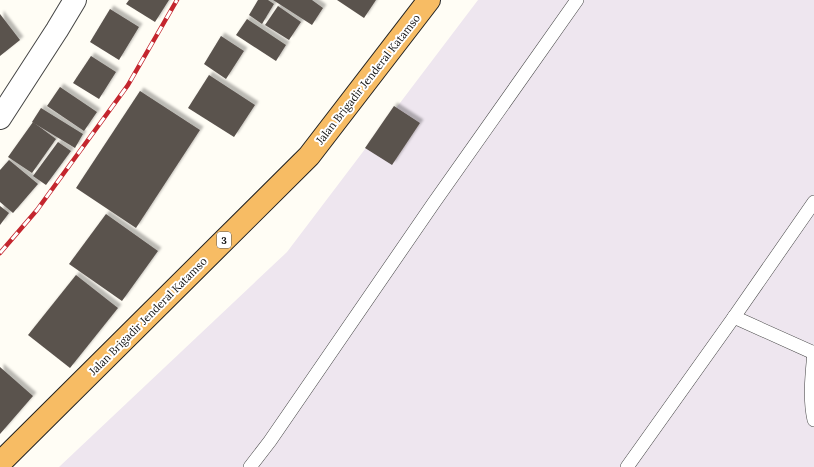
<svg xmlns="http://www.w3.org/2000/svg" width="814" height="467" font-family="Lora,serif">
<style>
.industrial{fill:#eee6ef}
.building{fill:#5a524d;filter:url(#shadow)}
.lines{fill:none;stroke-linecap:round;stroke-linejoin:round}
.service-casing{stroke:#444;stroke-width:14}
.minor-casing{stroke:#444;stroke-width:24}
.trunk-casing{stroke:#222;stroke-width:24}
.service{stroke:#fff;stroke-width:13}
.minor{stroke:#fff;stroke-width:22}
.trunk{stroke:#f7bc64;stroke-width:22}
.rail-casing{stroke:#c4262e;stroke-width:4.5}
.rail{stroke:#fff;stroke-width:3;stroke-dasharray:9;stroke-linecap:butt}
.labels{text-anchor:middle;stroke-width:4;stroke-linejoin:round;paint-order:stroke}
.shield{fill:#fff;stroke:#585858;stroke-width:1}
.shield-label{font-size:10px;font-weight:bold;fill:#111}
.street-label{font-size:11px;fill:#111;stroke:#fff}
</style>
<defs>
<filter id="shadow"><feDropShadow dx="3.5" dy="-3.5" stdDeviation="1" flood-color="#0004"/></filter>
</defs>
<rect width="100%" height="100%" fill="#fffdf5"/>
<!-- industrial -->
<path class="industrial" d="M 478,0 L 814,0 L 814,467 L 59,467 L 287,252 Z"/>
<!-- building -->
<g class="building">
<path d="M 129,0 L 169,0 L 155,22 L 126,4 Z"/>
<path d="M 258,0 L 268,0 L 274,4 L 262,24 L 249,15 Z"/>
<path d="M 273,0 L 312,0 L 323,8 L 312,25 Z"/>
<path d="M 337,0 L 376,0 L 364,18 Z"/>
<path d="M 278,6 L 301,22 L 289,40 L 265,25 Z"/>
<path d="M 110,9 L 139,27 L 119,60 L 90,42 Z"/>
<path d="M 0,14 L 20,40 L 0,56 Z"/>
<path d="M 247,19 L 286,45 L 276,61 L 236,35 Z"/>
<path d="M 221,36 L 244,51 L 226,79 L 204,64 Z"/>
<path d="M 91,56 L 116,72 L 99,99 L 73,83 Z"/>
<path d="M 209,75 L 255,105 L 234,137 L 188,108 Z"/>
<path d="M 60,87 L 97,112 L 84,131 L 47,106 Z"/>
<path d="M 140,91 L 200,130 L 136,228 L 76,188 Z"/>
<path d="M 394,106 L 420,123 L 392,165 L 365,148 Z"/>
<path d="M 41,108 L 83,134 L 75,148 L 32,122 Z"/>
<path d="M 33,122 L 56,139 L 32,173 L 8,157 Z"/>
<path d="M 58,142 L 71,151 L 46,185 L 33,176 Z"/>
<path d="M 9,160 L 38,184 L 13,213 L 0,202 L 0,170 Z"/>
<path d="M 0,206 L 9,213 L 0,225 Z"/>
<path d="M 106,214 L 158,251 L 122,301 L 69,264 Z"/>
<path d="M 76,275 L 118,308 L 70,368 L 28,335 Z"/>
<path d="M 0,367 L 33,396 L 0,434 Z"/>
</g>
<g class="lines">
<defs>
<g id="service">
<path d="M 734,317 L 814,353"/>
<path d="M 814,352 C 812,374 809,398 814,420"/>
<path d="M 250,467 L 270,441 L 433,204 L 577,0"/>
<path d="M 627,467 L 734,317 L 814,202"/>
</g>
<path id="minor" d="M 0,118 L 57,30 L 75,0"/>
<path id="trunk" d="M 0,463 L 309,156 L 429,0"/>
</defs>
<!-- service casing -->
<use href="#service" class="service-casing"/>
<!-- minor casing -->
<use href="#minor" class="minor-casing"/>
<!-- trunk casing -->
<use href="#trunk" class="trunk-casing"/>
<!-- service -->
<use href="#service" class="service"/>
<!-- minor -->
<use href="#minor" class="minor"/>
<!-- trunk -->
<use href="#trunk" class="trunk"/>
<defs>
<path id="rail" d="M 0,253 L 37,210 L 128,85 L 177,0"/>
</defs>
<!-- rail casing -->
<use href="#rail" class="rail-casing"/>
<!-- rail -->
<use href="#rail" class="rail"/>
</g>
<g class="labels">
<!-- shield labels -->
<rect class="shield" x="217" y="232" width="14" height="16" rx="3"/>
<g class="shield-label">
<text x="224" y="244">3</text>
</g>
<!-- street labels -->
<g class="street-label">
<text transform="translate(368 79) rotate(-52)" y="4">Jalan Brigadir Jenderal Katamso</text>
<text transform="translate(148 316) rotate(-45)" y="4">Jalan Brigadir Jenderal Katamso</text>
</g>
</g>
</svg>
